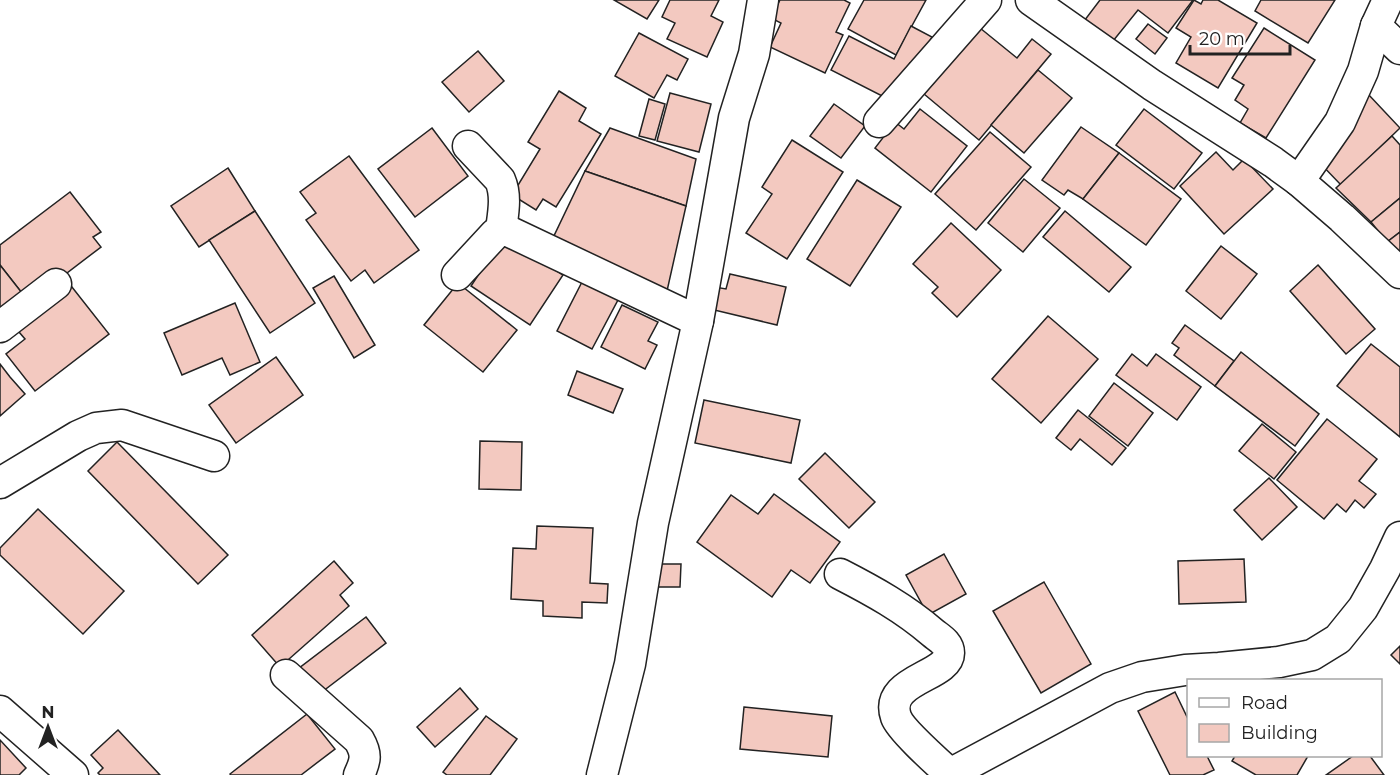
<svg xmlns="http://www.w3.org/2000/svg" width="1400" height="775" font-family="Montserrat,sans-serif">
<style>
.building{fill:#f3c9c0;stroke:#222;stroke-width:1.5}
.lines{fill:none;stroke-linecap:round;stroke-linejoin:round}
.minor-casing{stroke:#222;stroke-width:33}
.minor{stroke:#fff;stroke-width:30}
</style>
<rect width="100%" height="100%" fill="#fff"/>
<!-- building -->
<g class="building">
<path d="M 614,0 L 659,0 L 647,19 Z"/>
<path d="M 670,0 L 719,0 L 711,16 L 723,22 L 707,57 L 667,39 L 675,23 L 662,17 Z"/>
<path d="M 780,0 L 844,0 L 850,3 L 836,32 L 843,35 L 825,73 L 770,47 L 781,23 L 771,18 Z"/>
<path d="M 864,0 L 926,0 L 896,55 L 848,29 Z"/>
<path d="M 1100,0 L 1193,0 L 1168,33 L 1138,10 L 1109,46 L 1081,25 Z"/>
<path d="M 1194,0 L 1201,4 L 1203,0 L 1218,0 L 1257,23 L 1218,88 L 1176,63 L 1191,37 L 1176,28 Z"/>
<path d="M 1261,0 L 1335,0 L 1308,43 L 1255,11 Z"/>
<path d="M 1148,24 L 1167,38 L 1155,54 L 1136,39 Z"/>
<path d="M 911,26 L 932,37 L 916,66 L 910,63 L 890,100 L 831,70 L 849,36 L 894,59 Z"/>
<path d="M 980,28 L 1017,58 L 1032,39 L 1051,54 L 979,140 L 924,94 Z"/>
<path d="M 1264,28 L 1315,60 L 1266,138 L 1240,123 L 1248,109 L 1235,100 L 1244,85 L 1232,78 Z"/>
<path d="M 639,33 L 688,59 L 677,80 L 667,75 L 654,98 L 615,76 Z"/>
<path d="M 478,51 L 504,81 L 469,112 L 442,82 Z"/>
<path d="M 1038,70 L 1072,98 L 1024,153 L 991,125 Z"/>
<path d="M 559,91 L 586,108 L 579,121 L 601,134 L 556,207 L 543,199 L 536,210 L 512,195 L 540,149 L 528,142 Z"/>
<path d="M 670,93 L 711,104 L 699,152 L 657,141 Z"/>
<path d="M 1368,94 L 1400,128 L 1341,185 L 1317,160 Z"/>
<path d="M 649,99 L 665,104 L 655,140 L 639,136 Z"/>
<path d="M 834,104 L 865,126 L 841,158 L 810,136 Z"/>
<path d="M 920,109 L 967,146 L 931,192 L 875,148 L 895,122 L 904,129 Z"/>
<path d="M 1144,109 L 1202,153 L 1174,189 L 1116,145 Z"/>
<path d="M 1081,127 L 1119,153 L 1083,199 L 1068,190 L 1064,195 L 1042,180 Z"/>
<path d="M 432,128 L 468,176 L 415,217 L 378,169 Z"/>
<path d="M 610,128 L 696,159 L 686,206 L 585,171 Z"/>
<path d="M 990,132 L 1031,167 L 976,230 L 935,194 Z"/>
<path d="M 1392,136 L 1400,145 L 1400,198 L 1371,222 L 1336,188 Z"/>
<path d="M 792,140 L 843,172 L 787,259 L 746,233 L 772,194 L 762,187 Z"/>
<path d="M 1216,152 L 1233,170 L 1244,159 L 1273,189 L 1224,234 L 1180,186 Z"/>
<path d="M 1119,153 L 1181,199 L 1146,245 L 1083,199 Z"/>
<path d="M 349,156 L 419,250 L 374,283 L 365,270 L 351,281 L 306,220 L 316,213 L 300,192 Z"/>
<path d="M 228,168 L 255,211 L 199,247 L 171,206 Z"/>
<path d="M 585,171 L 686,206 L 665,300 L 552,240 Z"/>
<path d="M 1024,179 L 1060,208 L 1023,252 L 988,223 Z"/>
<path d="M 857,180 L 901,207 L 850,286 L 807,259 Z"/>
<path d="M 70,192 L 101,232 L 93,237 L 101,247 L 29,302 L 0,265 L 0,245 Z"/>
<path d="M 1400,198 L 1400,232 L 1387,242 L 1371,222 Z"/>
<path d="M 255,211 L 315,303 L 270,333 L 209,240 Z"/>
<path d="M 1065,211 L 1131,267 L 1109,292 L 1043,237 Z"/>
<path d="M 951,223 L 1001,270 L 957,317 L 932,293 L 938,287 L 913,264 Z"/>
<path d="M 1400,232 L 1400,258 L 1387,242 Z"/>
<path d="M 504,236 L 563,275 L 530,325 L 471,286 Z"/>
<path d="M 1221,246 L 1257,274 L 1221,319 L 1186,291 Z"/>
<path d="M 0,265 L 22,293 L 0,309 Z"/>
<path d="M 1318,265 L 1375,329 L 1346,354 L 1290,291 Z"/>
<path d="M 730,274 L 786,287 L 777,325 L 710,309 L 715,287 L 726,289 Z"/>
<path d="M 334,276 L 375,345 L 354,358 L 313,288 Z"/>
<path d="M 583,280 L 619,298 L 592,349 L 557,331 Z"/>
<path d="M 68,282 L 109,334 L 35,391 L 6,354 L 25,339 L 13,325 Z"/>
<path d="M 458,283 L 517,330 L 483,372 L 424,325 Z"/>
<path d="M 235,303 L 260,362 L 230,375 L 222,358 L 182,375 L 164,333 Z"/>
<path d="M 622,305 L 658,322 L 648,341 L 657,345 L 645,369 L 601,347 Z"/>
<path d="M 1048,316 L 1098,359 L 1041,423 L 992,379 Z"/>
<path d="M 1185,325 L 1234,361 L 1215,386 L 1174,355 L 1179,348 L 1172,343 Z"/>
<path d="M 1371,344 L 1400,367 L 1400,437 L 1337,386 Z"/>
<path d="M 1241,352 L 1319,414 L 1295,446 L 1215,386 Z"/>
<path d="M 1132,354 L 1147,366 L 1156,354 L 1201,387 L 1177,420 L 1116,375 Z"/>
<path d="M 276,357 L 303,395 L 236,443 L 209,405 Z"/>
<path d="M 0,364 L 10,377 L 25,394 L 0,416 Z"/>
<path d="M 577,371 L 623,389 L 613,413 L 568,395 Z"/>
<path d="M 1114,383 L 1153,413 L 1128,446 L 1089,416 Z"/>
<path d="M 704,400 L 800,420 L 791,463 L 695,443 Z"/>
<path d="M 1078,410 L 1126,448 L 1112,465 L 1080,439 L 1071,450 L 1056,438 Z"/>
<path d="M 1327,419 L 1377,459 L 1359,481 L 1376,494 L 1364,508 L 1355,500 L 1346,512 L 1337,504 L 1324,519 L 1277,480 Z"/>
<path d="M 1262,424 L 1296,452 L 1274,479 L 1239,451 Z"/>
<path d="M 480,441 L 522,442 L 521,490 L 479,489 Z"/>
<path d="M 117,442 L 228,555 L 198,584 L 88,471 Z"/>
<path d="M 825,453 L 875,502 L 849,528 L 799,479 Z"/>
<path d="M 1269,478 L 1297,507 L 1262,540 L 1234,510 Z"/>
<path d="M 774,494 L 840,542 L 810,583 L 791,570 L 772,597 L 697,542 L 731,495 L 758,514 Z"/>
<path d="M 38,509 L 124,591 L 83,634 L 0,555 L 0,548 Z"/>
<path d="M 537,526 L 593,528 L 590,583 L 608,584 L 607,603 L 582,602 L 582,618 L 543,616 L 543,601 L 511,599 L 513,548 L 536,549 Z"/>
<path d="M 944,554 L 966,594 L 928,615 L 906,575 Z"/>
<path d="M 1244,559 L 1246,602 L 1179,604 L 1178,561 Z"/>
<path d="M 334,561 L 353,583 L 340,595 L 349,606 L 280,667 L 252,635 Z"/>
<path d="M 656,564 L 681,564 L 680,587 L 656,587 Z"/>
<path d="M 1044,582 L 1091,664 L 1041,693 L 993,611 Z"/>
<path d="M 366,617 L 386,643 L 314,698 L 294,672 Z"/>
<path d="M 1400,646 L 1400,664 L 1391,655 Z"/>
<path d="M 460,688 L 478,709 L 435,747 L 417,727 Z"/>
<path d="M 1175,692 L 1188,719 L 1188,756 L 1207,756 L 1214,770 L 1203,775 L 1170,775 L 1138,711 Z"/>
<path d="M 744,707 L 832,716 L 828,757 L 740,749 Z"/>
<path d="M 307,714 L 335,749 L 301,775 L 231,775 L 230,774 Z"/>
<path d="M 486,716 L 517,739 L 490,775 L 447,775 L 443,772 Z"/>
<path d="M 118,730 L 160,775 L 100,775 L 98,773 L 103,768 L 91,755 Z"/>
<path d="M 0,740 L 26,768 L 19,775 L 0,775 Z"/>
<path d="M 1235,756 L 1308,756 L 1297,775 L 1256,775 L 1232,761 Z"/>
<path d="M 1353,756 L 1370,756 L 1384,775 L 1326,775 Z"/>
</g>
<g class="lines">
<defs>
<g id="minor">
<path d="M 1031,0 L 1152,85 L 1273,162 L 1299,181 L 1342,218 L 1400,273"/>
<path d="M 1376,26 L 1400,49"/>
<path d="M 879,122 L 986,0"/>
<path d="M 468,146 L 500,180 C 507,196 503,214 501,230"/>
<path d="M 1299,181 L 1340,122 L 1363,71 L 1376,26 L 1388,0"/>
<path d="M 457,275 L 495,234 L 501,230 L 508,231 L 698,321"/>
<path d="M 0,327 L 56,284"/>
<path d="M 0,483 L 78,436 L 96,428 L 122,425 L 214,456"/>
<path d="M 840,574 C 873,591 904,608 933,633 C 939,638 949,643 949,653 C 949,677 883,679 896,717 C 900,729 938,763 949,773"/>
<path d="M 286,675 L 359,740 C 367,754 366,760 359,775"/>
<path d="M 0,711 L 73,775"/>
<path d="M 602,775 L 630,664 L 653,523 L 698,321 L 734,118 L 754,54 L 763,0"/>
<path d="M 948,775 L 1110,688 L 1142,677 L 1185,670 L 1219,668 L 1279,662 L 1312,655 L 1338,639 L 1363,608 L 1385,569 L 1400,537"/>
</g>
</defs>
<!-- minor casing -->
<use href="#minor" class="minor-casing"/>
<!-- minor -->
<use href="#minor" class="minor"/>
</g>
<!-- legend -->
<rect x="1187" y="679" width="195" height="78" fill="#ffffff" stroke="#a7a7a7" stroke-width="1.5"/>
<rect x="1199" y="698" width="30" height="9" fill="#ffffff" stroke="#a7a7a7" stroke-width="1.5"/>
<text x="1241" y="709" font-size="18" fill="#222222">Road</text>
<rect x="1199" y="724" width="30" height="18" fill="#f3c9c0" stroke="#a7a7a7" stroke-width="1.5"/>
<text x="1241" y="739" font-size="18" fill="#222222">Building</text>
<!-- north arrow -->
<g transform="translate(48 727)" stroke="#ffffff" stroke-width="4.5" paint-order="stroke">
<path d="M0-4.5L10 22L0 15L-10 22Z" fill="#222222"/>
<text y="-9" font-size="16" font-weight="bold" text-anchor="middle" fill="#222222">N</text>
</g>
<!-- scale -->
<path d="M1190 45v9h100v-9" fill="none" stroke="#222222" stroke-width="3"/>
<text x="1199" y="45" font-size="18" fill="#222222" stroke="#ffffff" stroke-width="4.5" paint-order="stroke">20 m</text>
</svg>
